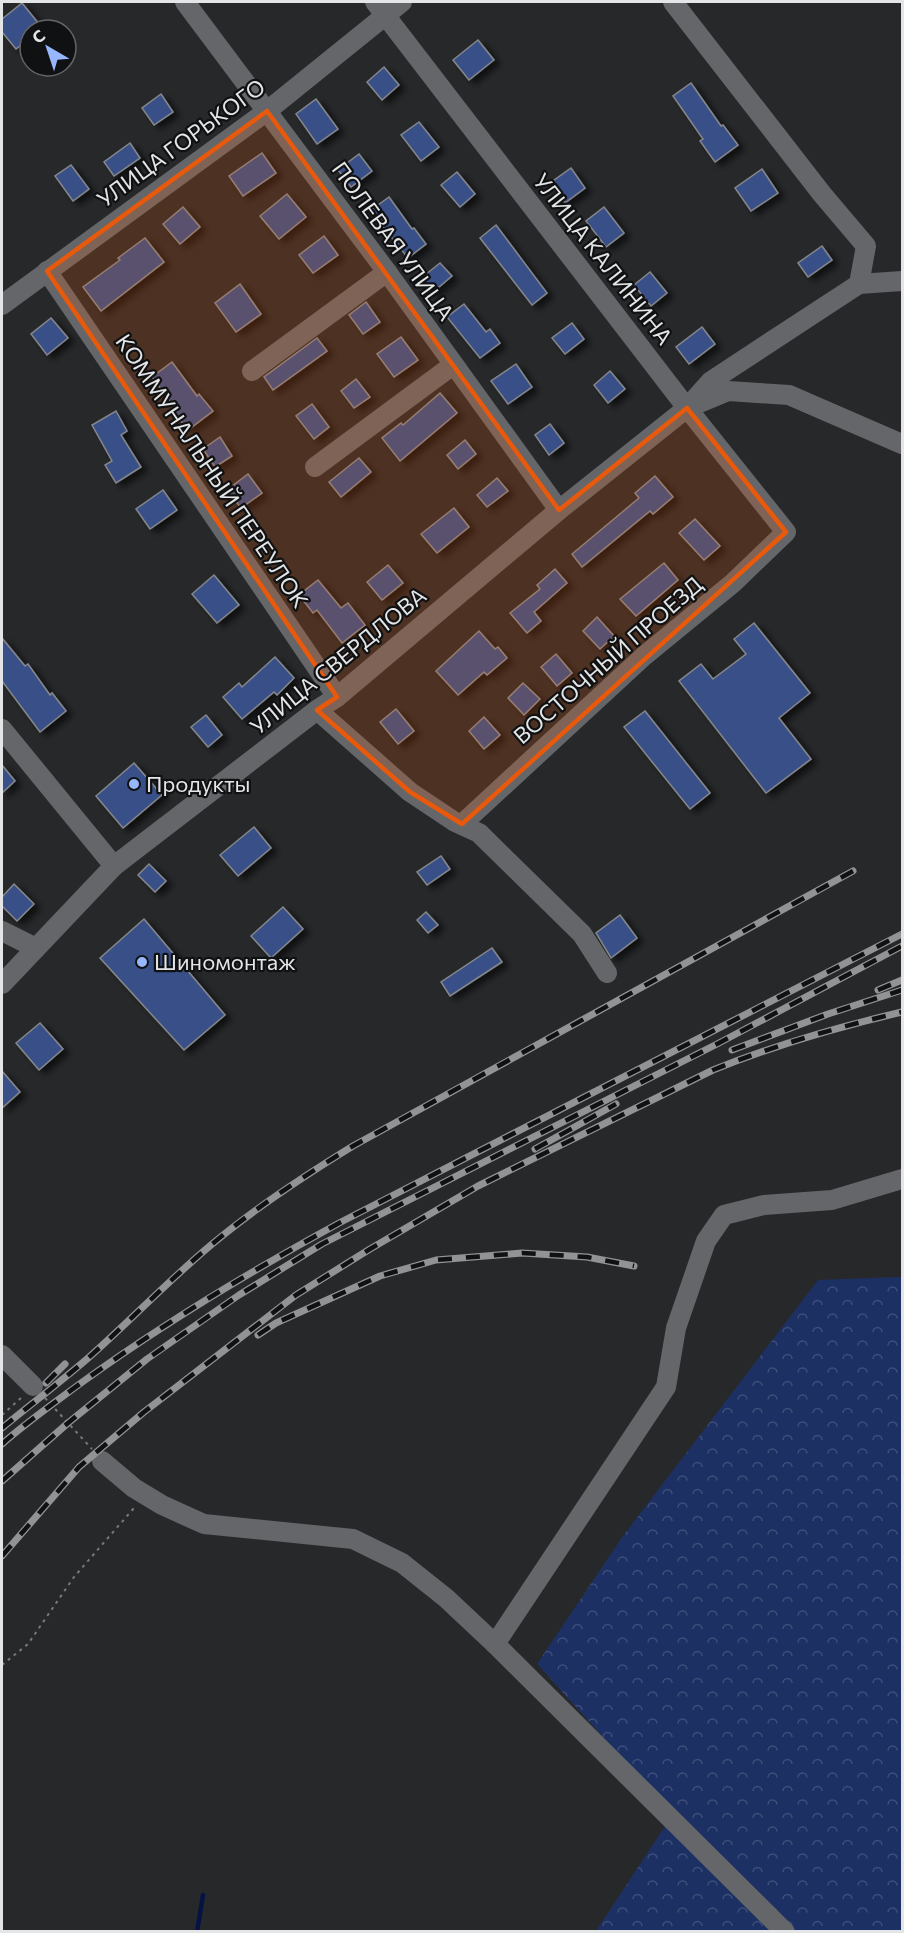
<svg xmlns="http://www.w3.org/2000/svg" width="904" height="1933" font-family="Commissioner,sans-serif">
<style>
.forest{fill:url(#forest-crowns)}
.lines{fill:none;stroke-linecap:round;stroke-linejoin:round}
.stream{stroke:#051244;stroke-width:4.5}
.building{fill:#395088;stroke:#85878a;stroke-width:1.5;filter:url(#shadow)}
.path{stroke:#78797b;stroke-width:2;stroke-dasharray:3 4.5;stroke-linecap:butt}
.minor{stroke:#656669;stroke-width:20}
.rail-casing{stroke:#929395;stroke-width:7}
.rail{stroke:#101112;stroke-width:4.5;stroke-dasharray:14;stroke-linecap:butt}
.marked{fill:#e8590c;fill-opacity:0.2;stroke:#e8590c;stroke-width:4.5;stroke-linejoin:round}
.poi-dot{fill:#96b6fd;stroke:#101112;stroke-width:2}
.labels{text-anchor:middle;stroke-width:4.5;stroke-linejoin:round;paint-order:stroke}
.street-label{font-size:22px;fill:#e4e5e7;stroke:#101112}
.poi-label{font-size:22px;fill:#e4e5e7;stroke:#101112;text-anchor:start}
</style>
<defs>
<pattern id="forest-crowns" width="20" height="18" patternUnits="userSpaceOnUse" patternTransform="scale(1.5)"><rect width="20" height="18" fill="#1c3063"/><path d="M2 6a3 3 0 1 1 6 0M12 15a3 3 0 1 1 6 0" fill="none" stroke="#3d4e79"/></pattern>
<filter id="shadow"><feDropShadow dx="6" dy="4" stdDeviation="3" flood-color="#0009"/></filter>
</defs>
<rect width="100%" height="100%" fill="#27282a"/>
<!-- forest -->
<path class="forest" d="M 902,1277 L 902,1931 L 596,1931 L 673,1814 L 537,1664 L 623,1536 L 818,1280 Z"/>
<g class="lines">
<!-- stream -->
<path class="stream" d="M 197,1932 L 203,1895"/>
</g>
<!-- building -->
<g class="building">
<path d="M 22,3 L 44,30 L 30,30 L 30,38 L 16,49 L 2,32 L 2,19 Z"/>
<path d="M 478,40 L 494,60 L 469,80 L 453,60 Z"/>
<path d="M 384,67 L 399,85 L 382,100 L 367,82 Z"/>
<path d="M 691,83 L 721,126 L 723,125 L 738,145 L 715,162 L 700,141 L 703,139 L 673,96 Z"/>
<path d="M 161,94 L 173,112 L 154,125 L 142,108 Z"/>
<path d="M 316,99 L 338,129 L 317,144 L 296,114 Z"/>
<path d="M 419,122 L 439,147 L 421,161 L 401,135 Z"/>
<path d="M 130,143 L 140,158 L 114,176 L 104,162 Z"/>
<path d="M 262,153 L 276,173 L 243,196 L 229,176 Z"/>
<path d="M 359,154 L 372,171 L 351,187 L 338,170 Z"/>
<path d="M 71,165 L 89,189 L 73,201 L 55,176 Z"/>
<path d="M 571,168 L 585,188 L 565,203 L 550,183 Z"/>
<path d="M 762,169 L 778,193 L 751,211 L 735,188 Z"/>
<path d="M 457,172 L 475,194 L 460,207 L 441,185 Z"/>
<path d="M 287,194 L 306,217 L 279,239 L 260,216 Z"/>
<path d="M 389,197 L 412,229 L 414,228 L 426,244 L 408,258 L 370,211 Z"/>
<path d="M 183,207 L 200,227 L 180,244 L 163,224 Z"/>
<path d="M 604,207 L 624,233 L 606,247 L 586,221 Z"/>
<path d="M 496,225 L 547,293 L 532,305 L 480,238 Z"/>
<path d="M 324,236 L 338,255 L 313,273 L 299,255 Z"/>
<path d="M 145,238 L 164,262 L 101,311 L 83,287 L 120,260 L 118,258 Z"/>
<path d="M 822,246 L 832,260 L 808,277 L 798,263 Z"/>
<path d="M 440,263 L 452,276 L 432,293 L 420,279 Z"/>
<path d="M 650,272 L 667,293 L 651,306 L 634,285 Z"/>
<path d="M 240,284 L 261,314 L 236,332 L 215,303 Z"/>
<path d="M 366,302 L 380,322 L 363,334 L 349,315 Z"/>
<path d="M 464,304 L 486,332 L 490,329 L 500,343 L 480,358 L 447,317 Z"/>
<path d="M 51,318 L 68,338 L 47,355 L 31,334 Z"/>
<path d="M 572,323 L 584,339 L 565,354 L 552,338 Z"/>
<path d="M 702,327 L 715,344 L 689,364 L 676,347 Z"/>
<path d="M 401,337 L 418,360 L 394,377 L 377,354 Z"/>
<path d="M 317,338 L 327,351 L 273,390 L 264,377 Z"/>
<path d="M 172,362 L 197,396 L 199,394 L 213,411 L 188,430 L 174,413 L 177,411 L 152,377 Z"/>
<path d="M 516,364 L 532,387 L 508,404 L 491,381 Z"/>
<path d="M 610,371 L 625,389 L 608,403 L 594,385 Z"/>
<path d="M 356,379 L 370,397 L 354,408 L 341,391 Z"/>
<path d="M 440,393 L 457,413 L 400,461 L 382,438 L 401,423 L 403,425 Z"/>
<path d="M 312,404 L 329,427 L 314,439 L 296,416 Z"/>
<path d="M 116,411 L 127,431 L 121,435 L 141,467 L 116,483 L 105,465 L 112,461 L 92,425 Z"/>
<path d="M 550,424 L 564,443 L 549,455 L 535,435 Z"/>
<path d="M 220,437 L 232,456 L 215,467 L 203,449 Z"/>
<path d="M 465,440 L 476,454 L 458,469 L 447,455 Z"/>
<path d="M 359,458 L 371,472 L 341,497 L 329,482 Z"/>
<path d="M 248,474 L 262,493 L 241,508 L 227,490 Z"/>
<path d="M 655,476 L 673,497 L 653,514 L 650,511 L 582,567 L 572,554 L 639,498 L 635,493 Z"/>
<path d="M 497,478 L 508,491 L 487,507 L 477,495 Z"/>
<path d="M 163,490 L 177,510 L 150,529 L 136,509 Z"/>
<path d="M 454,508 L 469,527 L 437,553 L 421,534 Z"/>
<path d="M 695,519 L 720,546 L 704,560 L 679,533 Z"/>
<path d="M 664,563 L 678,580 L 636,616 L 620,599 Z"/>
<path d="M 388,565 L 403,583 L 382,600 L 367,582 Z"/>
<path d="M 555,569 L 567,583 L 534,612 L 541,621 L 527,633 L 510,613 L 540,589 L 537,585 Z"/>
<path d="M 214,575 L 239,605 L 217,623 L 192,594 Z"/>
<path d="M 318,580 L 341,608 L 348,603 L 365,625 L 342,643 L 317,610 L 313,613 L 299,595 Z"/>
<path d="M 597,617 L 614,636 L 600,649 L 583,631 Z"/>
<path d="M 754,623 L 810,693 L 779,718 L 811,759 L 766,793 L 679,681 L 701,664 L 713,679 L 746,654 L 734,639 Z"/>
<path d="M 479,631 L 495,649 L 498,647 L 507,658 L 487,675 L 484,672 L 458,695 L 436,671 Z"/>
<path d="M 2,638 L 25,666 L 28,664 L 50,695 L 52,693 L 66,711 L 40,732 L 2,681 Z"/>
<path d="M 556,654 L 572,673 L 557,686 L 541,667 Z"/>
<path d="M 275,657 L 294,678 L 277,695 L 274,692 L 242,719 L 223,697 L 239,683 L 242,687 Z"/>
<path d="M 523,683 L 540,699 L 524,715 L 508,698 Z"/>
<path d="M 396,709 L 414,731 L 398,744 L 380,722 Z"/>
<path d="M 645,711 L 710,793 L 690,809 L 624,727 Z"/>
<path d="M 206,715 L 222,735 L 208,747 L 191,727 Z"/>
<path d="M 484,717 L 500,735 L 484,749 L 469,731 Z"/>
<path d="M 134,763 L 162,795 L 123,828 L 96,796 Z"/>
<path d="M 2,765 L 15,781 L 2,793 Z"/>
<path d="M 254,827 L 271,848 L 238,876 L 220,855 Z"/>
<path d="M 441,856 L 450,869 L 427,885 L 417,872 Z"/>
<path d="M 149,864 L 166,881 L 155,892 L 138,875 Z"/>
<path d="M 14,884 L 34,904 L 17,921 L 2,906 L 2,897 Z"/>
<path d="M 283,907 L 303,929 L 271,958 L 251,936 Z"/>
<path d="M 426,912 L 438,925 L 428,933 L 417,920 Z"/>
<path d="M 620,915 L 637,938 L 611,958 L 596,933 Z"/>
<path d="M 144,919 L 225,1015 L 184,1050 L 100,958 Z"/>
<path d="M 492,948 L 502,962 L 450,996 L 441,982 Z"/>
<path d="M 40,1023 L 63,1049 L 39,1070 L 16,1043 Z"/>
<path d="M 2,1071 L 20,1092 L 2,1108 Z"/>
</g>
<g class="lines">
<!-- path -->
<g class="path">
<path d="M 45,1398 L 92,1449"/>
<path d="M 2,1415 L 22,1397"/>
<path d="M 2,1665 L 28,1644 L 74,1577 L 134,1508"/>
</g>
<!-- minor -->
<g class="minor">
<path d="M 185,2 L 387,272 L 559,510"/>
<path d="M 375,2 L 687,408 L 786,532 L 733,583 L 644,656 L 462,824"/>
<path d="M 47,271 L 337,697"/>
<path d="M 859,284 L 902,281"/>
<path d="M 2,305 L 267,111 L 402,2"/>
<path d="M 252,371 L 387,272"/>
<path d="M 692,406 L 728,391 L 789,395 L 902,444"/>
<path d="M 315,467 L 453,365"/>
<path d="M 317,710 L 410,792 L 455,822 L 479,833 L 582,934 L 607,973"/>
<path d="M 2,729 L 114,866"/>
<path d="M 2,931 L 36,948"/>
<path d="M 2,984 L 114,866 L 317,710 L 337,697 L 559,510 L 687,408 L 711,381 L 859,284 L 866,246 L 822,194 L 673,2"/>
<path d="M 2,1355 L 33,1386"/>
<path d="M 102,1461 L 134,1488 L 162,1505 L 204,1524 L 353,1539 L 402,1563 L 446,1598 L 495,1644 L 785,1932"/>
<path d="M 495,1644 L 666,1387 L 676,1328 L 706,1241 L 724,1215 L 764,1205 L 832,1200 L 902,1179"/>
</g>
<defs>
<g id="rail">
<path d="M 878,990 L 902,980"/>
<path d="M 732,1050 L 828,1014 L 902,990"/>
<path d="M 535,1149 L 616,1104"/>
<path d="M 258,1335 L 276,1323 L 380,1276 L 436,1260 L 522,1253 L 587,1257 L 634,1266"/>
<path d="M 46,1383 L 65,1364"/>
<path d="M 2,1428 C 30,1405 59,1383 87,1359 C 129,1322 168,1281 211,1245 C 255,1208 304,1176 353,1146 L 853,871"/>
<path d="M 2,1444 C 27,1422 54,1403 81,1383 C 164,1323 251,1271 341,1222 L 902,934"/>
<path d="M 2,1481 L 68,1423 L 147,1359 L 239,1295 L 322,1244 L 719,1043 L 902,946"/>
<path d="M 2,1556 L 79,1467 L 144,1412 L 296,1295 L 370,1249 L 478,1186 L 713,1070 C 775,1045 838,1027 902,1012"/>
</g>
</defs>
<!-- rail casing -->
<use href="#rail" class="rail-casing"/>
<!-- rail -->
<use href="#rail" class="rail"/>
</g>
<!-- marked area -->
<path class="marked" d="M 267,111 L 559,510 L 687,408 L 786,532 L 462,824 L 410,792 L 317,710 L 337,697 L 47,271 Z"/>
<!-- markers -->
<g class="poi-dot">
<circle cx="134" cy="784" r="6"/>
<circle cx="142" cy="962" r="6"/>
</g>
<g class="labels">
<!-- street labels -->
<g class="street-label">
<text transform="translate(181 143) rotate(-36)" y="8">УЛИЦА ГОРЬКОГО</text>
<text transform="translate(393 241) rotate(54)" y="8">ПОЛЕВАЯ УЛИЦА</text>
<text transform="translate(603 259) rotate(52)" y="8">УЛИЦА КАЛИНИНА</text>
<text transform="translate(212 471) rotate(56)" y="8">КОММУНАЛЬНЫЙ ПЕРЕУЛОК</text>
<text transform="translate(608 660) rotate(-41)" y="8">ВОСТОЧНЫЙ ПРОЕЗД</text>
<text transform="translate(338 661) rotate(-39)" y="8">УЛИЦА СВЕРДЛОВА</text>
</g>
<!-- poi labels -->
<g class="poi-label">
<text x="146" y="792">Продукты</text>
<text x="154" y="970">Шиномонтаж</text>
</g>
</g>
<!-- border -->
<rect width="904" height="1933" fill="none" stroke="#e4e5e7" stroke-width="6"/>
<!-- north arrow -->
<g transform="translate(48 48) rotate(321)"><circle r="28" fill="#101112" stroke="#656667" stroke-width="1.5"/>
<path d="M0-4.5L10 22L0 15L-10 22Z" fill="#96b6fd"/>
<text y="-9" font-size="16" font-weight="bold" text-anchor="middle" fill="#e4e5e7">С</text>
</g>
</svg>
